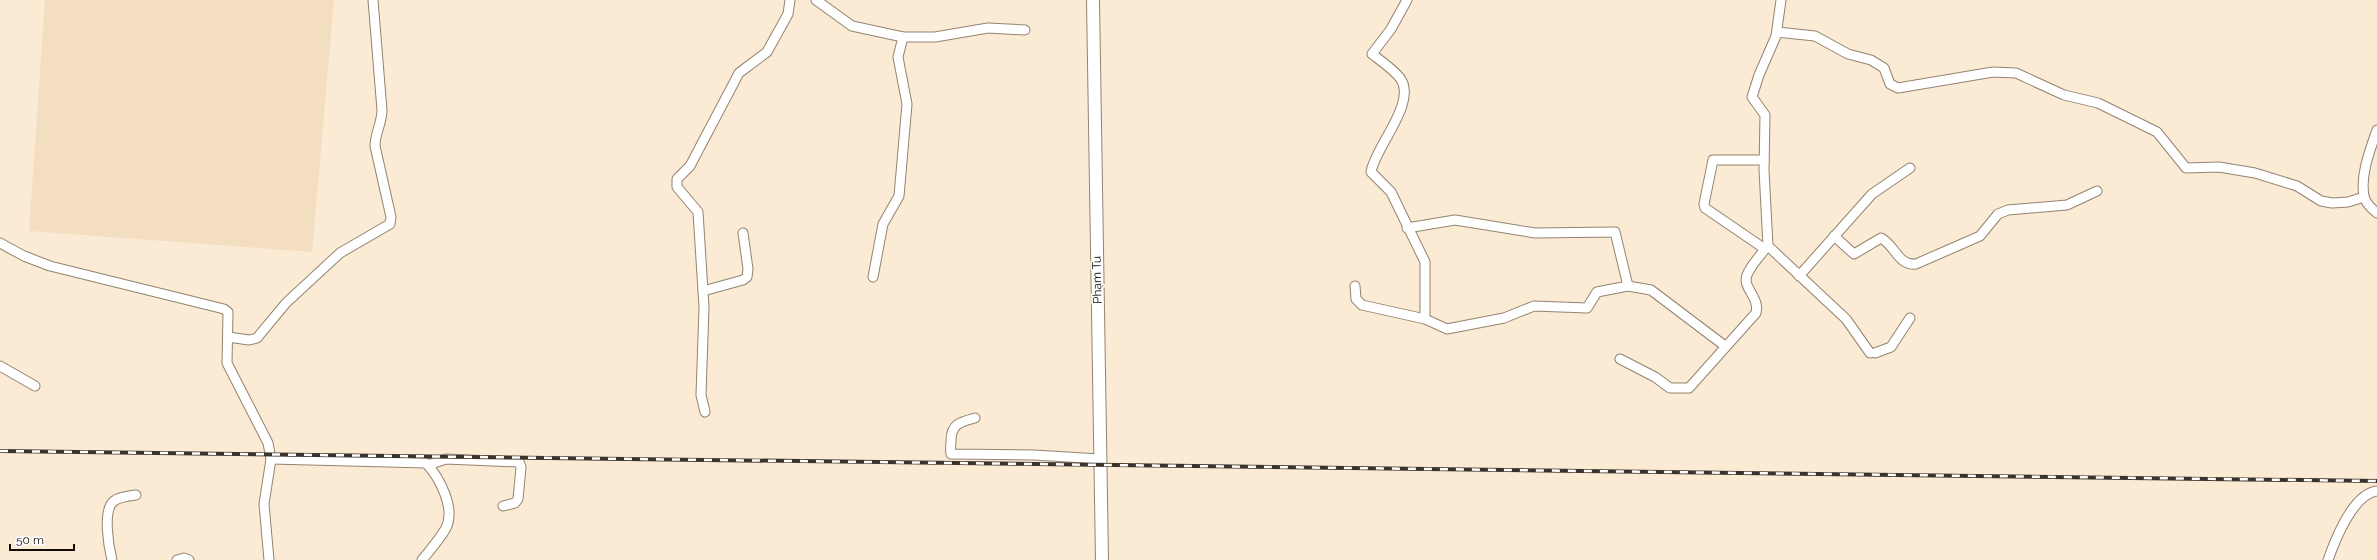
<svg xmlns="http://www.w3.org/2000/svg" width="2377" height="560" font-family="Raleway,sans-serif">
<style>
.built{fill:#f3dec2}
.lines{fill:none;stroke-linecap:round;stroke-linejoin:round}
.street-casing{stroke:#938470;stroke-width:11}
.secondary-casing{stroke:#938470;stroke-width:14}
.street{stroke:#fff;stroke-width:9}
.secondary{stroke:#fff;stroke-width:12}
.rail-casing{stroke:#3b332a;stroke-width:4}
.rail{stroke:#fff;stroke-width:2.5;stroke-dasharray:8;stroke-linecap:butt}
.labels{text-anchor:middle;stroke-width:3.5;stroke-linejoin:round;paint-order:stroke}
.street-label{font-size:12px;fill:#120c05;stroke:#fff}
</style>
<rect width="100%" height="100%" fill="#fbead4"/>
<!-- built -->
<path class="built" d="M 45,0 L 334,0 L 312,252 L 29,231 Z"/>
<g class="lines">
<defs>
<g id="street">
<path d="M 816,0 L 852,26 L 903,37 L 935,37 L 988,28 L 1025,30"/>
<path d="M 1407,0 L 1391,29 L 1372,54 C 1381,61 1393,69 1400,78 C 1418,102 1375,147 1371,172 L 1391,192 L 1425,262 L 1425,319"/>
<path d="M 1781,0 L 1776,36 L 1759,75 L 1752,97 L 1765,115 L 1764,170 L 1768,246 L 1846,319 L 1870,353"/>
<path d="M 1777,32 L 1815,36 L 1848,54 L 1871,60 L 1884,68 L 1890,84 L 1898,88 L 1993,72 L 2016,73 L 2064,95 L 2098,103 L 2157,132 L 2186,168 L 2219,167 L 2255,173 L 2297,186 L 2321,201 L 2332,203 L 2348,202 L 2364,197"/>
<path d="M 2377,130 C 2370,150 2360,175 2364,196 C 2365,202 2372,209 2377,213"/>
<path d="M 1764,160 L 1713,160 L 1704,204 L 1705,208 L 1765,249"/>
<path d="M 1407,228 L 1455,220 L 1535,233 L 1615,232 L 1628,286"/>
<path d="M 1834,236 L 1854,254 L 1881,238 C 1895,245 1898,266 1916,264 L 1980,236 L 1998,214 L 2008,210 L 2067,205 L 2097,191"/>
<path d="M 0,243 L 24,256 L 50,266 L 224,309 L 228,312 L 227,363 L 268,443 L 271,459 L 264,504 L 269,560"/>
<path d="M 1799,276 L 1872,194 L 1910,168"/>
<path d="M 873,277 L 883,224 L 899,196 L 907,104 L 898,57 L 903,37"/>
<path d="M 1355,286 L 1356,299 L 1362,305 L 1425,319 L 1447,329 L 1504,318 L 1534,306 L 1587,308 L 1597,292 L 1628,286 L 1651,290 L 1725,346"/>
<path d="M 703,291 L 743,280 L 747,277 L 748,269 L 743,233"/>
<path d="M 228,337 L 249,340 L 257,338 L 286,303 L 340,253 L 390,224 L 391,217 L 375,146 C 375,133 382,123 382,110 L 373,0"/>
<path d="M 1875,353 L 1891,347 L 1910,318"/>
<path d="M 1620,359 L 1655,377 L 1670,388 L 1689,388 L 1756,313 C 1760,297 1742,288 1747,275 C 1751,265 1761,254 1768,246"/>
<path d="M 0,366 L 35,386"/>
<path d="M 705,412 L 701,395 L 704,307 L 698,212 L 677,187 L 677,179 L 690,166 L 739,73 L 767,52 L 788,14 L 790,0"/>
<path d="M 975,418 C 960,422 951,424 951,441 C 951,445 950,450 951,454 L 1034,455 L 1100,459"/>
<path d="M 271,459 L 426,463 C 439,477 456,508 446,528 C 440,539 430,550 422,560"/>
<path d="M 428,465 L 446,459 L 519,462 L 521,467 L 518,499 L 515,503 L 503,506"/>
<path d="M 112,560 C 109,548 102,510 114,501 C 119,497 129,496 136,495"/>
<path d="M 177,560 L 184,558 L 189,560"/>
<path d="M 2328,560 C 2335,540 2353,494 2377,491"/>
</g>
<path id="secondary" d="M 1093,0 L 1102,560"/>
</defs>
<!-- street casing -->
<use href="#street" class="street-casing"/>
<!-- secondary casing -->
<use href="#secondary" class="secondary-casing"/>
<!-- street -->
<use href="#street" class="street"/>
<!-- secondary -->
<use href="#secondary" class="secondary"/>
<defs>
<path id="rail" d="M 0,451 L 2377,481"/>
</defs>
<!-- rail casing -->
<use href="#rail" class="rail-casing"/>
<!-- rail -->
<use href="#rail" class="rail"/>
</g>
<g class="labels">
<!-- street labels -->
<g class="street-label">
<text transform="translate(1097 280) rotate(-91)" y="4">Phạm Tu</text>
</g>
</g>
<!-- scale -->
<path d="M10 544v6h64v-6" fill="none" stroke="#120c05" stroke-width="2"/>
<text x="16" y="544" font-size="12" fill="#120c05" stroke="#ffffff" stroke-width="3" paint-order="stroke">50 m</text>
</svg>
